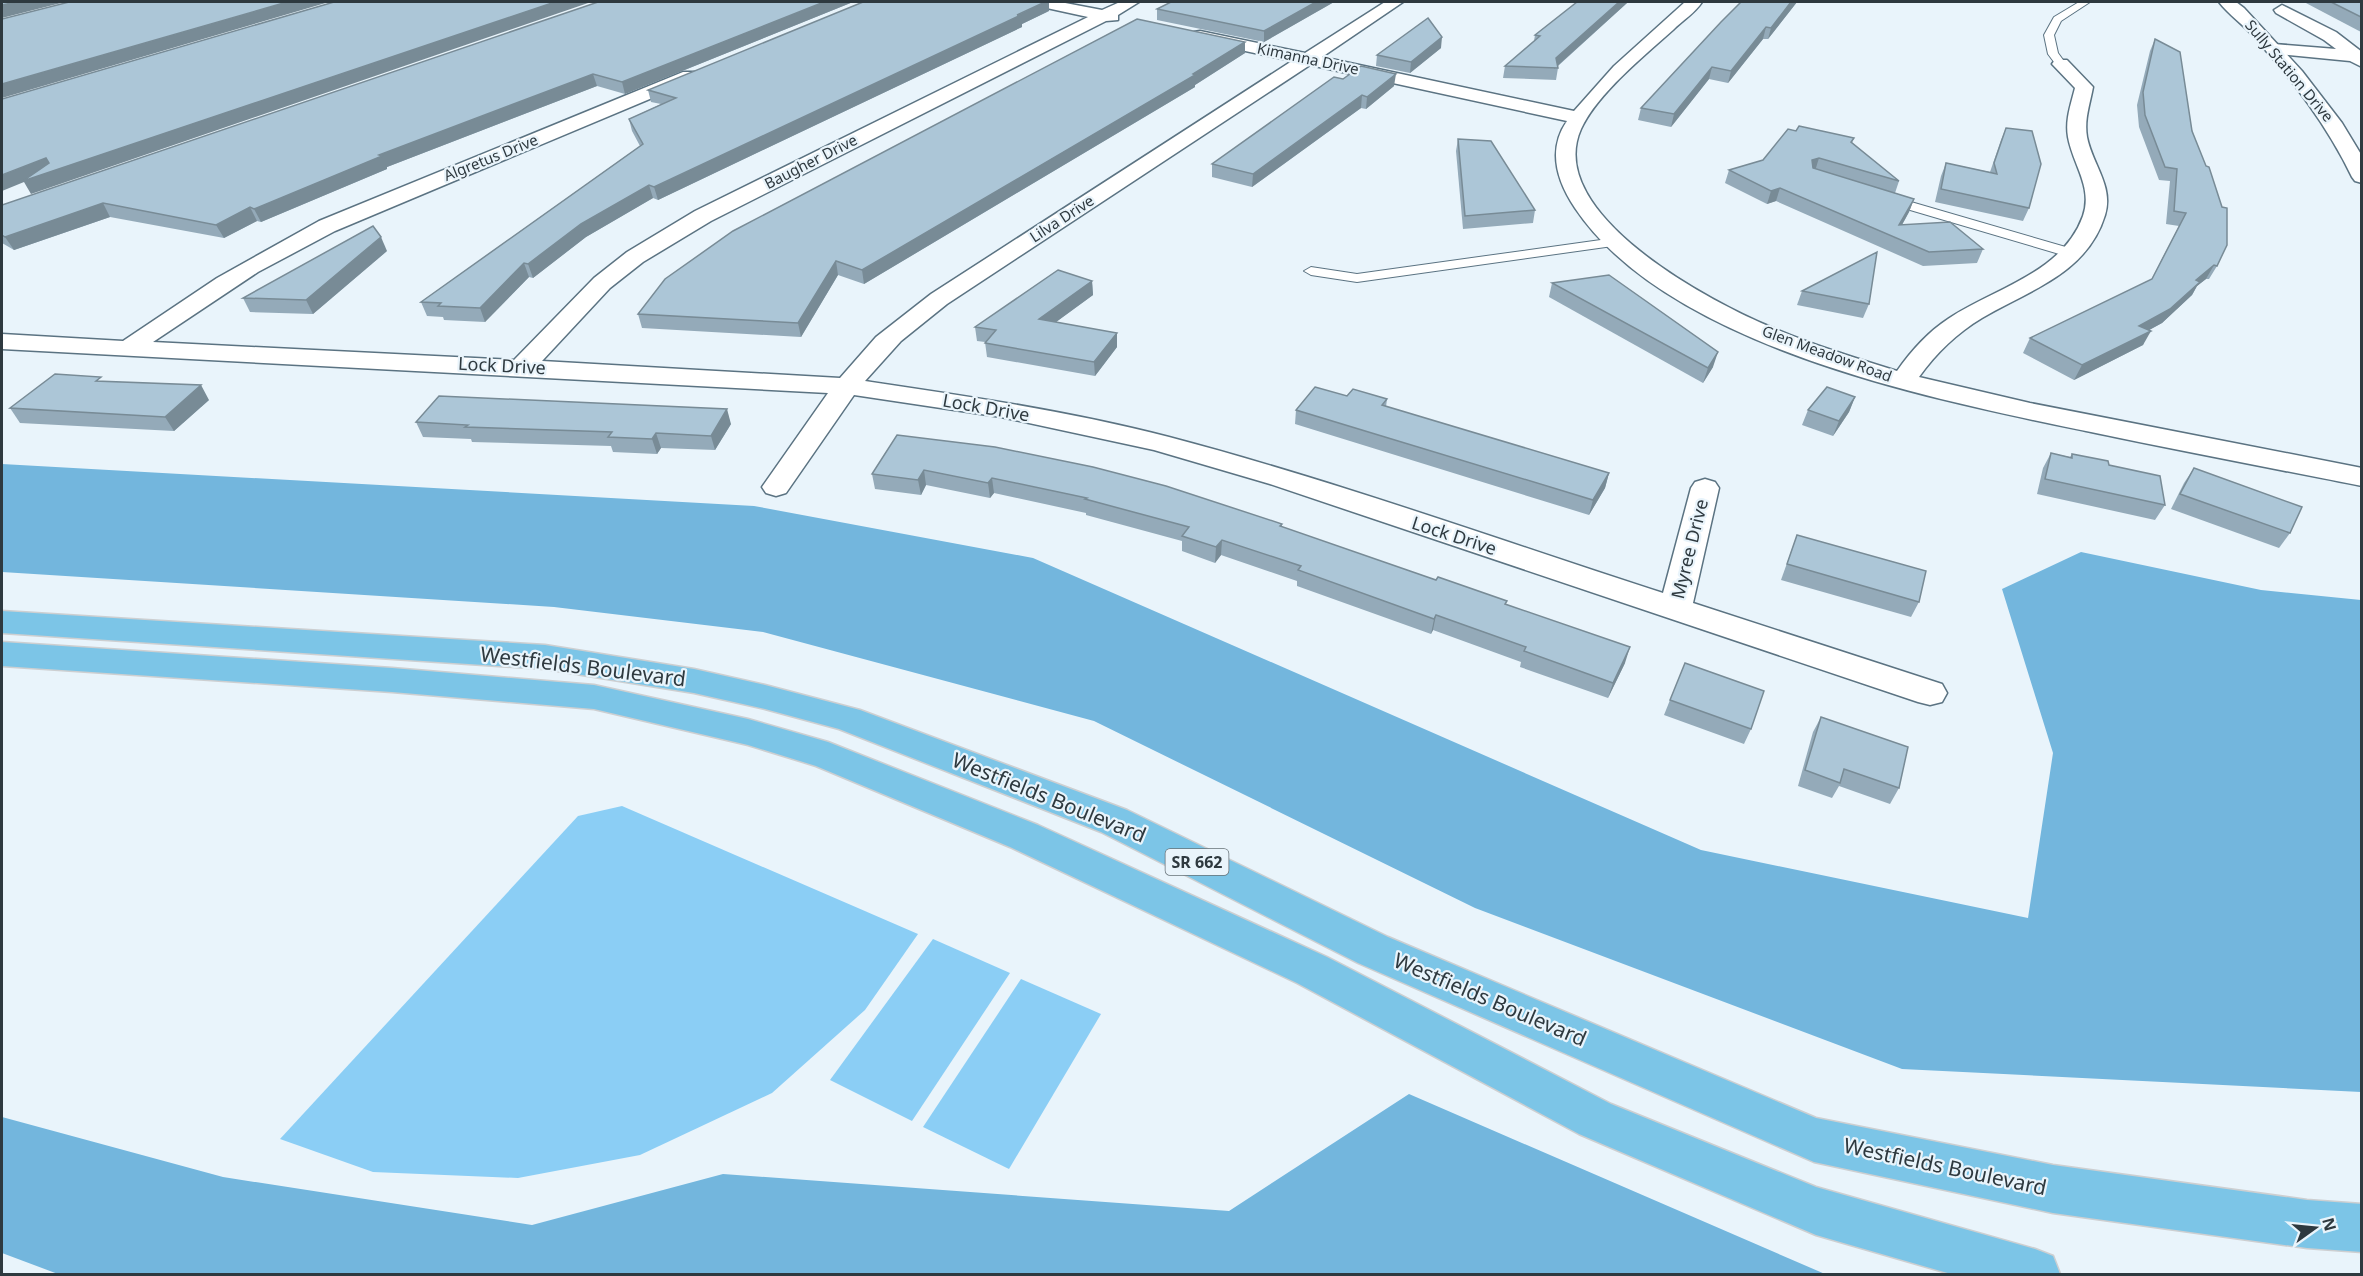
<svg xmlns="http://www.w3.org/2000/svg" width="2363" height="1276" font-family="'Noto Sans',sans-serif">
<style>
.green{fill:#8bcef5}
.forest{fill:#73b6dd}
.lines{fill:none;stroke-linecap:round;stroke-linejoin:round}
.service-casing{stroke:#5b7382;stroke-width:2}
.minor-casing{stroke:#5b7382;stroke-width:3}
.tertiary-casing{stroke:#5b7382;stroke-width:3}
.primary-casing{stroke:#cdcfd1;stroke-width:3}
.service{fill:#fff;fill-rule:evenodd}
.minor{fill:#fff;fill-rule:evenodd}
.tertiary{fill:#fff;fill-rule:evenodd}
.primary{fill:#7cc5e7;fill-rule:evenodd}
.wall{fill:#94aab9}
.shaded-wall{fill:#788b96}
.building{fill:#acc6d7;stroke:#788b96;stroke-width:1.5}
.labels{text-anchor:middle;stroke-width:4.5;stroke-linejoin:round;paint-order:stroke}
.far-street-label{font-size:15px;fill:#2e393f;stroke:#e9f4fb}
.shield{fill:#e9f4fb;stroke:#667177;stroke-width:1.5}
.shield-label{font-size:16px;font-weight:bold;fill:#2e393f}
.street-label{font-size:18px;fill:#2e393f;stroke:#e9f4fb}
.near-street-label{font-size:21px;fill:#2e393f;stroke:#e9f4fb}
</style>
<rect width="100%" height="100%" fill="#e9f4fb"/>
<!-- green -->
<g class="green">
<path d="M 622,806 L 918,934 L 865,1010 L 772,1093 L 640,1155 L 518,1178 L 373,1172 L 280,1139 L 578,816 Z"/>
<path d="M 933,939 L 1010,973 L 912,1121 L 830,1080 Z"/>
<path d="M 1021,979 L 1101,1014 L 1009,1169 L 923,1127 Z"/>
</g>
<!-- forest -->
<g class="forest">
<path d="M 2,464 L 754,506 L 1033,558 L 1701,850 L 2028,918 L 2053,753 L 2002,589 L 2081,552 L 2261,590 L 2361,600 L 2361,1092 L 1902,1069 L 1475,908 L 1094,721 L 763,632 L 554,607 L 2,572 Z"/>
<path d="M 1409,1094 L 1825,1274 L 58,1274 L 2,1253 L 2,1117 L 223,1177 L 532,1225 L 723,1174 L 1229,1211 Z"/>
</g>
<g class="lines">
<defs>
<g id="service">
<path d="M 2079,2 L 2090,2 L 2061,21 L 2054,35 L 2058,53 L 2066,64 L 2057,66 L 2048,54 L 2044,35 L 2054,17 Z"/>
<path d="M 1887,195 L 2076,250 L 2078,253 L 2076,256 L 2066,256 L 1883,202 L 1883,196 Z"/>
<path d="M 1615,238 L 1622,242 L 1620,245 L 1357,282 L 1311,275 L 1304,271 L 1311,267 L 1357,274 Z"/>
</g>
<g id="minor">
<path d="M 1031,2 L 1060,2 L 1102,10 L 1120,2 L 1139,2 L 1118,15 L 1118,20 L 1106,21 L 711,221 L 643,262 L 610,288 L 542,361 L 840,378 L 876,337 L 931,294 L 1292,61 L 1194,40 L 1192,36 L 1194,32 L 1200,31 L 1305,53 L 1385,2 L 1403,2 L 1322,57 L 1574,111 L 1614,66 L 1685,2 L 1702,2 C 1696,12 1682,21 1673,30 C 1644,56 1597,94 1581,129 C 1543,214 1712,303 1773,328 C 1813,345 1855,358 1897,371 C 1911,351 1928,332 1948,319 C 1994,288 2062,274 2083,216 C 2093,187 2073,165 2068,137 C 2065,120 2071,104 2075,88 L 2052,64 L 2055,60 L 2067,60 L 2093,87 C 2090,104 2084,119 2087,137 C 2092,164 2114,186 2105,215 C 2087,274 2029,290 1982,318 C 1957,333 1936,353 1919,377 L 2030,403 L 2362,468 L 2362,486 C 2271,468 2181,451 2091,432 C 1936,400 1669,348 1575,208 C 1557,181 1547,150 1567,121 L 1310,65 L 947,304 L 901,341 L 865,381 C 966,396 1069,411 1169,437 C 1336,481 1499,540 1663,593 L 1691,488 L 1695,482 L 1705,479 L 1715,482 L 1719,488 L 1693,603 L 1942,684 L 1947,693 L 1942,702 L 1930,705 L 1918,702 L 1270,484 L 1154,450 L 1001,417 L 854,395 L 786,493 L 776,496 L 766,493 L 762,487 L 828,393 L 2,349 L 2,334 L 123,341 L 217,278 L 319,221 L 683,72 L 695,72 L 698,76 L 695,80 L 335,231 L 258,272 L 153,342 L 514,360 L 594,278 L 627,252 L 695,211 L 1088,17 L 1033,5 Z"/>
<path d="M 2282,5 L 2336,32 L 2362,52 L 2362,67 L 2350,61 L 2268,53 L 2265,49 L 2268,45 L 2274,44 L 2336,49 L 2324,40 L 2276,13 L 2274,10 Z"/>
</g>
<path id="tertiary" d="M 2219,2 L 2236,2 L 2244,8 L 2302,71 L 2342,123 L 2362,156 L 2362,183 L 2355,181 L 2352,177 C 2327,125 2293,81 2255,38 C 2244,25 2229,15 2219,2 Z"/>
<g id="primary">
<path d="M 2,611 L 545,645 L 694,669 L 765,685 L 860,710 L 1127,810 L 1388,937 L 1816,1118 L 2053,1165 L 2307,1200 L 2362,1204 L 2362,1252 L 2307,1248 L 2053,1213 L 1814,1162 L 1358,963 L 1101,832 L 839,729 L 765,709 L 694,693 L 545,669 L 2,633 Z"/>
<path d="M 2,642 L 392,668 L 594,685 L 748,719 L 828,742 L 1038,825 L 1327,957 L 1611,1104 L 1816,1187 L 2035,1249 L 2053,1256 L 2060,1274 L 1951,1274 L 1816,1235 L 1579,1134 L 1297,983 L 1010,847 L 816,766 L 748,745 L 594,709 L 392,692 L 2,666 Z"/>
</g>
</defs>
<!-- service casing -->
<use href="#service" class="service-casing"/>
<!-- minor casing -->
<use href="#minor" class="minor-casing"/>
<!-- tertiary casing -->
<use href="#tertiary" class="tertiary-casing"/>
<!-- primary casing -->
<use href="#primary" class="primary-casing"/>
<!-- service -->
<use href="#service" class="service"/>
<!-- minor -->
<use href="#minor" class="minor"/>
<!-- tertiary -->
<use href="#tertiary" class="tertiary"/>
<!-- primary -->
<use href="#primary" class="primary"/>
</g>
<!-- wall -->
<g class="wall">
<path d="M 853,2 L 625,94 L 597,86 L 387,167 L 387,169 L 261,222 L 257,221 L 224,238 L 110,217 L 14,250 L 2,243 L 2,205 Z"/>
<path d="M 1171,2 L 1334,2 L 1264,42 L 1157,20 L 1157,9 Z"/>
<path d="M 1577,2 L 1628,2 L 1627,3 L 1558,66 L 1558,68 L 1556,80 L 1503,78 L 1505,66 L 1534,41 L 1535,35 Z"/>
<path d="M 1797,2 L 1768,39 L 1763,39 L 1728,83 L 1709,79 L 1671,127 L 1638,120 L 1641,108 Z"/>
<path d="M 2304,2 L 2361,2 L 2361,32 Z"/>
<path d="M 1049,11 L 1022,24 L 1022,27 L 658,200 L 653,198 L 586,237 L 533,278 L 529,277 L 485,322 L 444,320 L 443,317 L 427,316 L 421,302 L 640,146 L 632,131 L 629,119 L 661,104 L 651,102 L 648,90 Z"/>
<path d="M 2155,39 L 2192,131 L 2217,266 L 2209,279 L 2206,279 L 2197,286 L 2192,295 L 2162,323 L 2149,330 L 2143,345 L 2074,380 L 2023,353 L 2030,338 L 2151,280 L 2179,226 L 2166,224 L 2170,181 L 2159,180 L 2139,127 L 2137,105 L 2150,51 Z"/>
<path d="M 1245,42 L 1245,53 L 1195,85 L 1195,87 L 864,284 L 838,275 L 801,337 L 642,328 L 638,314 Z"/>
<path d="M 1441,48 L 1410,73 L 1376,66 L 1377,55 Z"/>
<path d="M 1343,79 L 1394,86 L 1366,109 L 1361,108 L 1252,187 L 1212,177 L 1212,164 Z"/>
<path d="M 2006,128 L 2029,208 L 2023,221 L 1935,202 L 1941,176 L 1946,163 L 1990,172 L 2001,140 Z"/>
<path d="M 1796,131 L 1854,138 L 1852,143 L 1899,181 L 1895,193 L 1914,199 L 1909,212 L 1902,225 L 1983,249 L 1977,263 L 1923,266 L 1776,201 L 1767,204 L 1725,183 L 1729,170 L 1763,160 Z"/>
<path d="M 1458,139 L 1535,210 L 1533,223 L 1463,229 L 1456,151 Z"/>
<path d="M 387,251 L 313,314 L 250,312 L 243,298 Z"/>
<path d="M 1092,281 L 1093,295 L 1056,322 L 1117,333 L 1117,347 L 1095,376 L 987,357 L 985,342 L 977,341 L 975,327 Z"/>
<path d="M 1552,283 L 1713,367 L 1703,383 L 1549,297 Z"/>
<path d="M 1802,291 L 1869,304 L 1863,318 L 1797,305 Z"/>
<path d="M 1347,396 L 1387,399 L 1386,407 L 1609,473 L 1605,488 L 1589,515 L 1295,424 L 1296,410 Z"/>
<path d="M 1855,397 L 1849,412 L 1833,436 L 1802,425 L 1808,410 Z"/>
<path d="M 209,400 L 174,431 L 20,423 L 10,408 Z"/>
<path d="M 416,422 L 731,424 L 715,450 L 661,448 L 657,454 L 613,452 L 611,446 L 472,442 L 471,439 L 423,437 Z"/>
<path d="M 897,435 L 1282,524 L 1282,527 L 1506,605 L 1625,663 L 1608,698 L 1520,667 L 1521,662 L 1433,630 L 1431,634 L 1297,586 L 1297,581 L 1221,555 L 1215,563 L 1182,551 L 1182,541 L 1086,515 L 1086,513 L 994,493 L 990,498 L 926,485 L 921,495 L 875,489 L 872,474 Z"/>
<path d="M 2051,453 L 2070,457 L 2072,454 L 2109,465 L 2165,505 L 2155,520 L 2037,494 L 2043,468 Z"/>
<path d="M 2194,468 L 2290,533 L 2279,548 L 2171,509 L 2184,483 Z"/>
<path d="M 1797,535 L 1919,602 L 1911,617 L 1781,580 Z"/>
<path d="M 1670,700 L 1751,729 L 1744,744 L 1664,715 Z"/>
<path d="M 1821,717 L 1899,788 L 1890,804 L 1839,786 L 1832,798 L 1798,786 L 1813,732 Z"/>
</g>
<!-- shaded-wall -->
<g class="shaded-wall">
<path d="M 16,2 L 65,2 L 2,18 L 2,5 Z"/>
<path d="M 287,2 L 329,2 L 2,98 L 2,84 Z"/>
<path d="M 555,2 L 591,2 L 31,194 L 24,182 L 2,191 L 2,175 L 46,158 Z"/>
<path d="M 824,2 L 853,2 L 625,94 L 622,82 Z"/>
<path d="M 1045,2 L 1049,2 L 1049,11 L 1022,24 L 1022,27 L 658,200 L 654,187 Z"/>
<path d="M 1316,2 L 1334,2 L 1264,42 L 1264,31 Z"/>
<path d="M 1619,2 L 1628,2 L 1627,3 L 1554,69 L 1556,58 Z"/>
<path d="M 1791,2 L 1797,2 L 1768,39 L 1771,28 Z"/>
<path d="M 1766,27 L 1763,39 L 1728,83 L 1731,71 Z"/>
<path d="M 1442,37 L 1441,48 L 1410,73 L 1411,62 Z"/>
<path d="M 1245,42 L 1245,53 L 1195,85 L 1195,87 L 864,284 L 862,270 L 1193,74 Z"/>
<path d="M 1712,67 L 1709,79 L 1671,127 L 1674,114 Z"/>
<path d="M 593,74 L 597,86 L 387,167 L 387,169 L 261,222 L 254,209 L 379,155 Z"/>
<path d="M 1396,74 L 1394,86 L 1366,109 L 1367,97 Z"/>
<path d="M 1362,95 L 1361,108 L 1252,187 L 1253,174 Z"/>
<path d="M 1819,158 L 1815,171 L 1808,173 L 1812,160 Z"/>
<path d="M 649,185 L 653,198 L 586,237 L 533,278 L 528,264 L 581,224 Z"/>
<path d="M 1780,188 L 1776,201 L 1767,204 L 1771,191 Z"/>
<path d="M 1914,199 L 1909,212 L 1894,239 L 1899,225 Z"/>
<path d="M 103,203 L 110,217 L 14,250 L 5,237 Z"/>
<path d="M 250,207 L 257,221 L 224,238 L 216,225 Z"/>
<path d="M 381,237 L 387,251 L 313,314 L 306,300 Z"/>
<path d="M 836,261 L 838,275 L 801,337 L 798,323 Z"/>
<path d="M 524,263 L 529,277 L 485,322 L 480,308 Z"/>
<path d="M 2214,265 L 2206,279 L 2197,286 L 2192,295 L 2162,323 L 2131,340 L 2139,326 Z"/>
<path d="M 1092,281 L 1093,295 L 1041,333 L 1039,319 Z"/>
<path d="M 2151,331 L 2143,345 L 2074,380 L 2082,365 Z"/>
<path d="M 1117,333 L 1117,347 L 1095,376 L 1094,362 Z"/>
<path d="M 1718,352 L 1713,367 L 1703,383 L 1708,368 Z"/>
<path d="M 201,385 L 209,400 L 174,431 L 165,417 Z"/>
<path d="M 1855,397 L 1849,412 L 1833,436 L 1839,421 Z"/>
<path d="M 727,409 L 731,424 L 715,450 L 711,436 Z"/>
<path d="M 656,433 L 661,448 L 657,454 L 652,439 Z"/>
<path d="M 924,470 L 926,485 L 921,495 L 918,480 Z"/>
<path d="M 1609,473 L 1605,488 L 1589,515 L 1593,500 Z"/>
<path d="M 992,478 L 994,493 L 990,498 L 988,483 Z"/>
<path d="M 1222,540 L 1221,555 L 1215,563 L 1216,547 Z"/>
<path d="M 1436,615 L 1433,630 L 1431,634 L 1434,619 Z"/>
<path d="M 1630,647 L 1625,663 L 1608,698 L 1613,683 Z"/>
</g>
<!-- building -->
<g class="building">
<path d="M 2,2 L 16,2 L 2,5 Z"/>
<path d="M 69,2 L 287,2 L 2,84 L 2,19 Z"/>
<path d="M 334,2 L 555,2 L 23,181 L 49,163 L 46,158 L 2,175 L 2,99 Z"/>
<path d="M 598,2 L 824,2 L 622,82 L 593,74 L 379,155 L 382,156 L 254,209 L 250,207 L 216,225 L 103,203 L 5,237 L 2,235 L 2,205 Z"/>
<path d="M 863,2 L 1045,2 L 1017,15 L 1021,15 L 654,187 L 649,185 L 581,224 L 528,264 L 524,263 L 480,308 L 438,306 L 441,303 L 421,302 L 643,144 L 629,119 L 676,98 L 648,90 Z"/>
<path d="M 1171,2 L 1316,2 L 1264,31 L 1157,9 Z"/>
<path d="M 1577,2 L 1619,2 L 1556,58 L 1558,68 L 1505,66 L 1540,36 L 1535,35 Z"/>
<path d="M 1741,2 L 1791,2 L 1771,28 L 1766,27 L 1731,71 L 1712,67 L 1674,114 L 1641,108 L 1721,22 Z"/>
<path d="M 2331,2 L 2361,2 L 2361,17 Z"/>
<path d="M 1428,18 L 1442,37 L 1411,62 L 1377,55 Z"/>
<path d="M 1137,19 L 1245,42 L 1193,74 L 1195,75 L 862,270 L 836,261 L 798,323 L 638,314 L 665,279 L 733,231 Z"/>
<path d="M 2155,39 L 2180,52 L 2192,131 L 2206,166 L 2209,167 L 2222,207 L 2227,208 L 2227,245 L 2217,266 L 2214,265 L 2196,280 L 2200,282 L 2170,309 L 2139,326 L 2151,331 L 2082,365 L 2030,338 L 2152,279 L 2186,213 L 2174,211 L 2177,169 L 2165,167 L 2145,115 L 2143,92 Z"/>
<path d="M 1361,66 L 1396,74 L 1367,97 L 1362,95 L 1253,174 L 1212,164 L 1334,77 L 1343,79 Z"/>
<path d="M 1799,126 L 1854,138 L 1851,142 L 1899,181 L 1819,158 L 1812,160 L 1813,168 L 1914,199 L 1899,225 L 1950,222 L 1983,249 L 1929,252 L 1780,188 L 1771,191 L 1729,170 L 1763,160 L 1788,129 L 1796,131 Z"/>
<path d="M 2006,128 L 2032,131 L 2041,164 L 2029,208 L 1941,189 L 1946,163 L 1997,174 L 1994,163 Z"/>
<path d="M 1458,139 L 1491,141 L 1535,210 L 1465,216 Z"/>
<path d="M 373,226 L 381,237 L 306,300 L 243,298 Z"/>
<path d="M 1877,252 L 1869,304 L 1802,291 Z"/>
<path d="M 1058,270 L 1092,281 L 1039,319 L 1117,333 L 1094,362 L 985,343 L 996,330 L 975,327 Z"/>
<path d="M 1609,275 L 1718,352 L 1708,368 L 1552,283 Z"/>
<path d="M 55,374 L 101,377 L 96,381 L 201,385 L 165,417 L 10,408 Z"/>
<path d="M 1315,387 L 1347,396 L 1353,389 L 1387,399 L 1382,405 L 1609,473 L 1593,500 L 1296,410 Z"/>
<path d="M 1827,387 L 1855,397 L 1839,421 L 1808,410 Z"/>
<path d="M 439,396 L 727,409 L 711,436 L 656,433 L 652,439 L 608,437 L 612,432 L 465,427 L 468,425 L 416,422 Z"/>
<path d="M 897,435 L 995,447 L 1093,467 L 1166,486 L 1282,524 L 1280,526 L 1436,580 L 1438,577 L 1507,601 L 1505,604 L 1630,647 L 1613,683 L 1524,651 L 1526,647 L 1436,615 L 1434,619 L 1298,570 L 1301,566 L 1222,540 L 1216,547 L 1182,536 L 1189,527 L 1085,499 L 1087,498 L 992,478 L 988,483 L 924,470 L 918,480 L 872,474 Z"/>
<path d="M 2051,453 L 2072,458 L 2072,454 L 2108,461 L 2109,465 L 2160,476 L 2165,505 L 2045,479 Z"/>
<path d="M 2194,468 L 2302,507 L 2290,533 L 2180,494 Z"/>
<path d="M 1797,535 L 1926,571 L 1919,602 L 1787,564 Z"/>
<path d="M 1685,663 L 1764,691 L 1751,729 L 1670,700 Z"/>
<path d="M 1821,717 L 1908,747 L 1899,788 L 1844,769 L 1840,783 L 1805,770 Z"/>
</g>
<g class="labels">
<!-- far-street labels -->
<g class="far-street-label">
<text transform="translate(1308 59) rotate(12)" y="5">Kimanna Drive</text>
<text transform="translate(2289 71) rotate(50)" y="5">Sully Station Drive</text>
<text transform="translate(491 158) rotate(-22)" y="5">Algretus Drive</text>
<text transform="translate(811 162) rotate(-27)" y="5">Baugher Drive</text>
<text transform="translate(1062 219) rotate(-33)" y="5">Lilva Drive</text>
<text transform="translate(1827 354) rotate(20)" y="5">Glen Meadow Road</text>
</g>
<!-- shield labels -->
<rect class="shield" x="1165.5" y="849" width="63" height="26" rx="4.5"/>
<g class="shield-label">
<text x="1197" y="868">SR 662</text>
</g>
<!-- street labels -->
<g class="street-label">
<text transform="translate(502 366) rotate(3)" y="6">Lock Drive</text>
<text transform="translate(986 408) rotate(10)" y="6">Lock Drive</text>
<text transform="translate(1454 536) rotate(18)" y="6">Lock Drive</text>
<text transform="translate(1690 549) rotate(-76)" y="6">Myree Drive</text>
</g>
<!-- near-street labels -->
<g class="near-street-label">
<text transform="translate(583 667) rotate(7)" y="7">Westfields Boulevard</text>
<text transform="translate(1049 798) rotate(22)" y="7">Westfields Boulevard</text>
<text transform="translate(1490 1000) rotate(23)" y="7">Westfields Boulevard</text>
<text transform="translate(1945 1167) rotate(12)" y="7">Westfields Boulevard</text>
</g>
</g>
<!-- border -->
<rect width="2363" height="1276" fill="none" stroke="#2e393f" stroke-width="6"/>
<!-- north arrow -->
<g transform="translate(2315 1228) rotate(75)" stroke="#e9f4fb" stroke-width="4.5" paint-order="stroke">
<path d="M0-4.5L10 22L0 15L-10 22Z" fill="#2e393f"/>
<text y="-9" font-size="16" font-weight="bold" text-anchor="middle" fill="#2e393f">N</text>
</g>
</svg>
